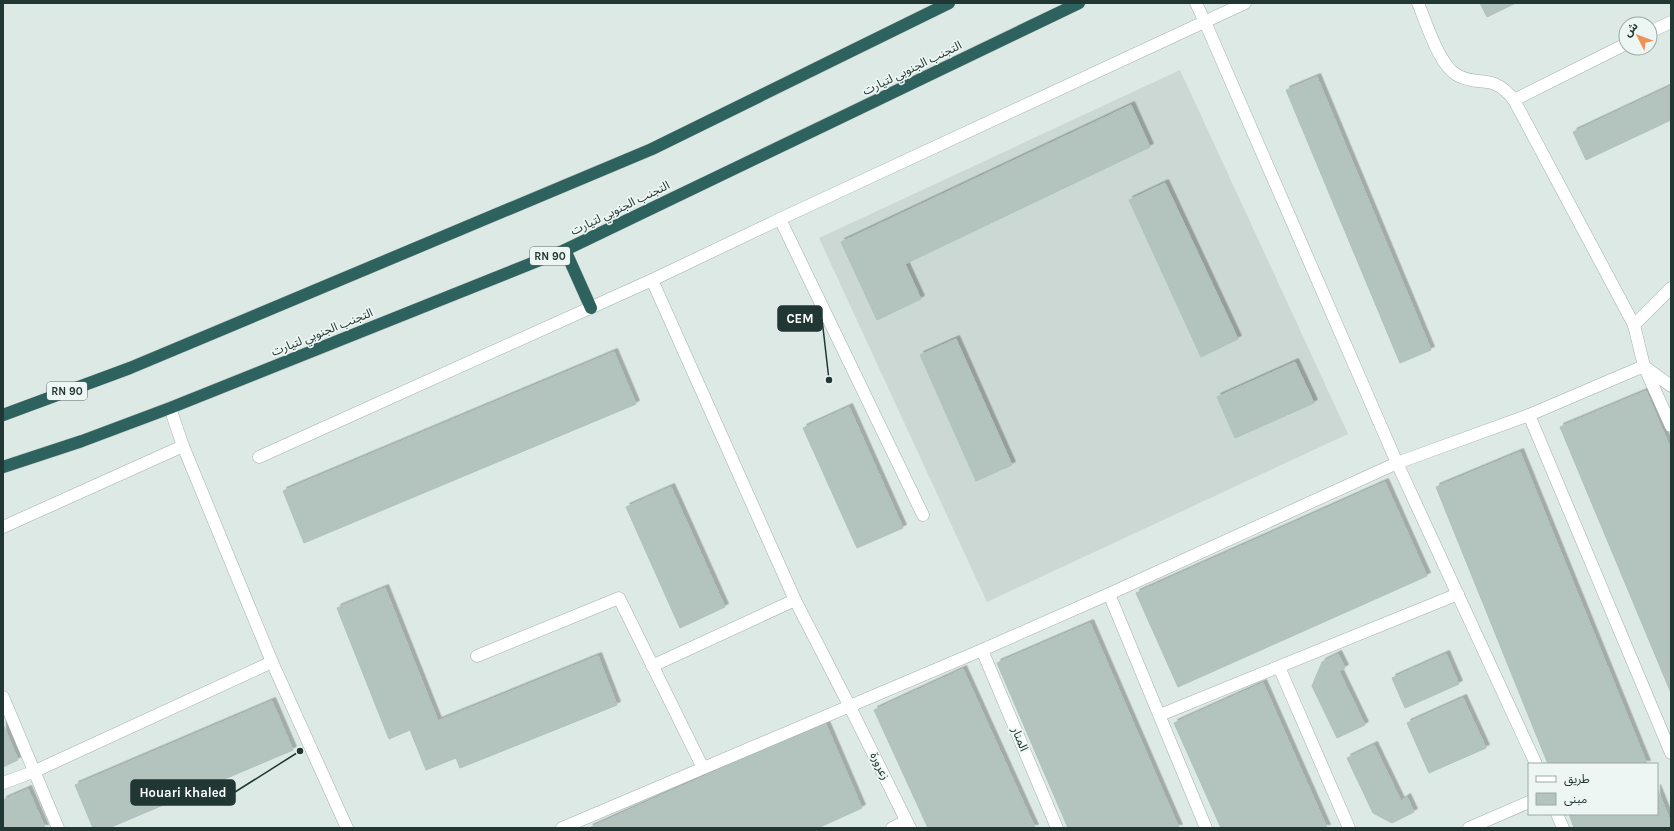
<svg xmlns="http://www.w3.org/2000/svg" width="1674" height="831" font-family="Karla,'Noto Sans Arabic',sans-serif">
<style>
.built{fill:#ccd8d4}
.building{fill:#b3c3be;stroke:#b0c2bd;filter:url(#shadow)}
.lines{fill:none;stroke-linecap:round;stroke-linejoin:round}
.lane-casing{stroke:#a1b0ac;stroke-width:13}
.street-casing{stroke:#a1b0ac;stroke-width:13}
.highway-casing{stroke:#bcc3c2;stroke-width:13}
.lane{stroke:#fff;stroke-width:12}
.street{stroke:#fff;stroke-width:12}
.highway{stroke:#2d625e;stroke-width:12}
.labels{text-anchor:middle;stroke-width:3.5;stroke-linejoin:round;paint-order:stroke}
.shield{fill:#edf6f3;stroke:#5e706d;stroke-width:1}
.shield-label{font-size:11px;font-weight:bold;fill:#203734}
.street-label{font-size:12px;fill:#203734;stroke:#edf6f3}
.leader{fill:none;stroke:#203734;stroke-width:1.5}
.callout-dot{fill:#203734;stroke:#edf6f3;stroke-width:1.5}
.callout{fill:#203734;stroke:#203734;stroke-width:1.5}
.callout-label{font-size:13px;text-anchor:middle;font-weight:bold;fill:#fff}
</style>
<defs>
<filter id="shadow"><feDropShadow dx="3.5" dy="-3.5" stdDeviation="0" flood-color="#0004"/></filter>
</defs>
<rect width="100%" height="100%" fill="#dde9e5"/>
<!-- built -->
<path class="built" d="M 1180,70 L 1348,434 L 987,602 L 819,238 Z"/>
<!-- building -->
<g class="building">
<path d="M 1480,3 L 1516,3 L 1487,17 Z"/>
<path d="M 1317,77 L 1431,350 L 1400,363 L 1286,90 Z"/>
<path d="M 1671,86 L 1671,120 L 1586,160 L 1573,132 Z"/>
<path d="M 1131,105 L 1150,147 L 905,264 L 921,299 L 877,320 L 841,242 Z"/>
<path d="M 1165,183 L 1238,339 L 1201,357 L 1129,200 Z"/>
<path d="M 956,339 L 1012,465 L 976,481 L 920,355 Z"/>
<path d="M 614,352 L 636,404 L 304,543 L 283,491 Z"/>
<path d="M 1295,362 L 1314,403 L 1235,438 L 1217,397 Z"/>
<path d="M 1646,391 L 1671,450 L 1671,693 L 1560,427 Z"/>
<path d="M 849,407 L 903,528 L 857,548 L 803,428 Z"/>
<path d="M 1520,452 L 1647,764 L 1548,764 L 1436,487 Z"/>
<path d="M 1385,482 L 1427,576 L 1178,687 L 1136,593 Z"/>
<path d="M 671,487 L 725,607 L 680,628 L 626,507 Z"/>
<path d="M 385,588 L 438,721 L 598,656 L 617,705 L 460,768 L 456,758 L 426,770 L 410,730 L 389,739 L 337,608 Z"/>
<path d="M 1090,623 L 1179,828 L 1068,828 L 997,663 Z"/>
<path d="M 1338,654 L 1345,668 L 1339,671 L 1365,725 L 1337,738 L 1312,686 L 1322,662 Z"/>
<path d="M 1446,654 L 1459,684 L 1405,708 L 1392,678 Z"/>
<path d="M 963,669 L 1035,828 L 928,828 L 874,710 Z"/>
<path d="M 1263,683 L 1327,828 L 1221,828 L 1174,723 Z"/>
<path d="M 1463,698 L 1486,748 L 1429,773 L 1407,723 Z"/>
<path d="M 272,701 L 293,750 L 109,828 L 93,828 L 75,785 Z"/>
<path d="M 825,722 L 862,808 L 818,828 L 589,828 Z"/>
<path d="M 3,724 L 18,760 L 3,767 Z"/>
<path d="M 1374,745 L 1401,801 L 1407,797 L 1414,812 L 1392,823 L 1373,813 L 1347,758 Z"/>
<path d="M 1657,788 L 1671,823 L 1671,828 L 1574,828 L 1569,814 L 1657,814 Z"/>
<path d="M 28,789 L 45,828 L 3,828 L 3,800 Z"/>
</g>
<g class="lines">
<defs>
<g id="lane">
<path d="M 1418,3 C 1426,22 1439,65 1457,75 C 1480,88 1492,72 1514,100 L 1634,325"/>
<path d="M 477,656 L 619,598 L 703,768"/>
<path d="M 652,666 L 795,600"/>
</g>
<g id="street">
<path d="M 1196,3 L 1205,22 L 1397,463 L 1536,764"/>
<path d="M 1650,32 L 1671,22"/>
<path d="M 1514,100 L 1626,44"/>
<path d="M 780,219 L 923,515"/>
<path d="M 652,280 L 795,600 L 849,705 L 910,828"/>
<path d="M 1671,288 L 1634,325 L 1644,366 L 1671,426"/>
<path d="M 1645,367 L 1671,386"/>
<path d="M 170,408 L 183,446 L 272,662 L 347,828"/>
<path d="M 1529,415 L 1671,753"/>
<path d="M 259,457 L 652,280 L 780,219 L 1245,3"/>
<path d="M 3,527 L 183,446"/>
<path d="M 1109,594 L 1206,828"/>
<path d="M 982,650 L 1057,828"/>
<path d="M 1279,667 L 1349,828"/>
<path d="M 3,697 L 58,828"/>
<path d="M 1160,715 L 1458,594"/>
<path d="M 3,783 L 33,772 L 272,662"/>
<path d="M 1557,814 L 1563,828"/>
<path d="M 562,828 L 982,650 L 1109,594 L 1397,463 L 1529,415 L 1644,366"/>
<path d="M 892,828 L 906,821"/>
<path d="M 1469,828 L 1529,802"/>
</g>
<g id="highway">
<path d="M 565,250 L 591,308"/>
<path d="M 3,415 L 130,368 L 652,149 L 949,3"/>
<path d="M 3,467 L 82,441 L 170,408 L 565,250 L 1079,3"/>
</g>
</defs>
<!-- lane casing -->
<use href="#lane" class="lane-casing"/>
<!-- street casing -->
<use href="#street" class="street-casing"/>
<!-- highway casing -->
<use href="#highway" class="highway-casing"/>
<!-- lane -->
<use href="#lane" class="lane"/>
<!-- street -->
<use href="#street" class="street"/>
<!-- highway -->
<use href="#highway" class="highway"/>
</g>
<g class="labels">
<!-- shield labels -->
<g class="shield">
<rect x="530" y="247" width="40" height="18" rx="3"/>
<rect x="47" y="382" width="40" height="18" rx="3"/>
</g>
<g class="shield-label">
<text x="550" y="260">RN 90</text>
<text x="67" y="395">RN 90</text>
</g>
<!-- street labels -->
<g class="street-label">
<text transform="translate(912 68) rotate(-26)" y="4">التجنب الجنوبي لتيارت</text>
<text transform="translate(620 208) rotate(-26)" y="4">التجنب الجنوبي لتيارت</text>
<text transform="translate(322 332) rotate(-22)" y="4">التجنب الجنوبي لتيارت</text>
<text transform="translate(1020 739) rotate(67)" y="4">المنار</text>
<text transform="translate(880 766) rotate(64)" y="4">زعرورة</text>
</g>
</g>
<!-- callouts -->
<path class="leader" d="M829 380L822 319M300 751L235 792"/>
<g class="callout-dot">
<circle cx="829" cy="380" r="4"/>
<circle cx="300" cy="751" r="4"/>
</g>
<g class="callout">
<rect x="778" y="306" width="44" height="25" rx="4"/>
<rect x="131" y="780" width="104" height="25" rx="4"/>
</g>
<g class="callout-label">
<text x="800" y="323">CEM</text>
<text x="183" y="797">Houari khaled</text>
</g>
<!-- border -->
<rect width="1674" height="831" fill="none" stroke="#203734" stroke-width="8"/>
<!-- legend -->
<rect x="1528" y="763" width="130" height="52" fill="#edf6f3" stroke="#9baaa7"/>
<rect x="1536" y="776" width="20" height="6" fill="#ffffff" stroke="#9baaa7"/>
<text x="1564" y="783" font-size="12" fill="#203734">طريق</text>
<rect x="1536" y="793" width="20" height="12" fill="#b3c3be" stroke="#9baaa7"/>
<text x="1564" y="803" font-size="12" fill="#203734">مبنى</text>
<!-- north arrow -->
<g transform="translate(1638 36) rotate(312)"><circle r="19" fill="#edf6f3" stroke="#9baaa7"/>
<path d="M0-3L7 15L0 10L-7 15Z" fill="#ec9158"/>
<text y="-6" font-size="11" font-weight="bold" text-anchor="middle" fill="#203734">ش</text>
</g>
</svg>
